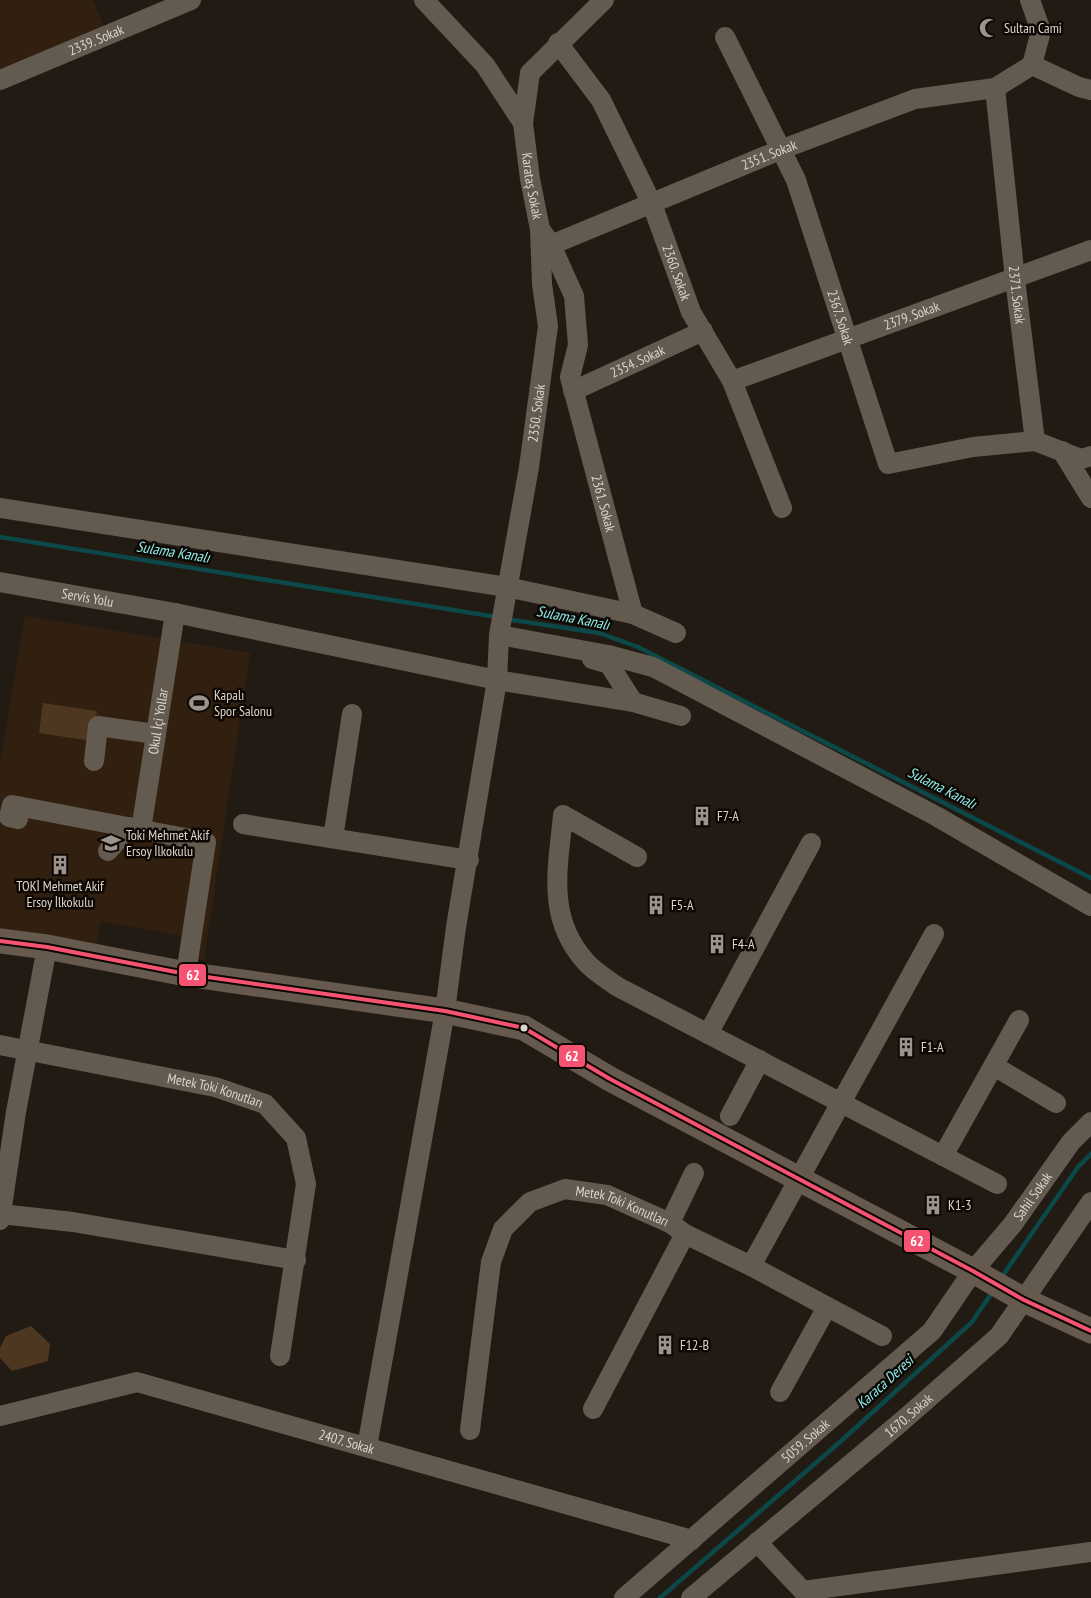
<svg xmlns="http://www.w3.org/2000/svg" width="1091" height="1598" font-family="'PT Sans Narrow',sans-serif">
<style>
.built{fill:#31200f}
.green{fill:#4d3720}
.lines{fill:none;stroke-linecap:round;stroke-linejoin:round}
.stream{stroke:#0b4847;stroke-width:4.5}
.minor{stroke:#635a50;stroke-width:20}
.major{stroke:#665a4f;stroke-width:25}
.bus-1-casing{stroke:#0d0703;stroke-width:8}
.bus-1{stroke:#f65372;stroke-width:4}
.bus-dot{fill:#ddd4cc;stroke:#0d0703;stroke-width:2}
.labels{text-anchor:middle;stroke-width:5;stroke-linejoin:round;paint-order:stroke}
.poi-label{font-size:14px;fill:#ddd4cc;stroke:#0d0703;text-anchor:start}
.street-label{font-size:14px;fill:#ddd4cc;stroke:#0d0703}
.water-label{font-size:15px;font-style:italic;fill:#8cedea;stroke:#0d0703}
.line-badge{stroke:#0d0703;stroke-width:2}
.badge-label{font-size:14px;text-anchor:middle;font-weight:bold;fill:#fff}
</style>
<rect width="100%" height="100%" fill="#221b14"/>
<!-- built -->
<g class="built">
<path d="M 0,0 L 93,0 L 104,26 L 0,69 Z"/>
<path d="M 25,616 L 250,653 L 204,960 L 183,956 L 182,936 L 100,921 L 97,945 L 0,929 L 0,765 Z"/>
</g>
<!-- green -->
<g class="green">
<path d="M 43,703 L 97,711 L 92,741 L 39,733 Z"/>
<path d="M 31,1326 L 50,1344 L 48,1361 L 12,1371 L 0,1358 L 0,1348 L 6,1336 Z"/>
</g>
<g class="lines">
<!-- stream -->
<g class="stream">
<path d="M 0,537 L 497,617"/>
<path d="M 507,619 L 599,633 L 638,647 L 1091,878"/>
<path d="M 1001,1278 L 1078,1167 L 1091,1154"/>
<path d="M 660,1598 L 841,1441 L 972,1322 L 993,1291"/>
</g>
<!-- minor -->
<g class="minor">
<path d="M 424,0 L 485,65 L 523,123"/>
<path id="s1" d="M 604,0 L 530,73 L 523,123 L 530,179 L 540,229 L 551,245 L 574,296 L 578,345 L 570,377 L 633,614"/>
<path id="s2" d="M 725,37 L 796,180 L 888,464 L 973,447 L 1035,441"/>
<path id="s3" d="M 558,43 L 601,100 L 652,204 L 691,312 L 732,381 L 782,508"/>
<path d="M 1032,65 L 1079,87 L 1091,90"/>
<path id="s4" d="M 0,80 L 191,0"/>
<path id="s5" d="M 995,88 L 1015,279 L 1035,441 L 1081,459 L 1091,456"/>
<path id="s6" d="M 551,245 L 780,150 L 915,99 L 995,88 L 1032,65 L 1041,31 L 1030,0"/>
<path id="s7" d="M 732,381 L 1091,250"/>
<path id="s8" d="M 573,391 L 703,331"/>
<path d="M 1062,451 L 1091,498"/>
<path d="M 0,508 L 507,587 L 633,614 L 676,633"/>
<path id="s9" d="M 0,582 L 175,613 L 497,680 L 633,702 L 681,716"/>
<path d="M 499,635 L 608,655 L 653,667 L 936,816 L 1091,906"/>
<path d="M 592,659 L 609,664 L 633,702"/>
<path d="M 94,761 L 98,726 L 155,734"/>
<path d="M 18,819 L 9,817 L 12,805 L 206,842 L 186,974"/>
<path d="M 243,824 L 469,860"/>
<path id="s10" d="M 141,830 L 175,613"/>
<path d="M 333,838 L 352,714"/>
<path d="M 108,851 L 129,827"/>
<path d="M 637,857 L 563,815 C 558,868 546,917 585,961 C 593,971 607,979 618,987 L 997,1184"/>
<path d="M 708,1034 L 811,843"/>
<path id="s11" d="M 0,1045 L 215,1087 L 265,1104 L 296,1138 L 306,1184 L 280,1356"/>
<path d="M 994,1066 L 1056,1103"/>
<path d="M 730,1116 L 760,1060"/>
<path d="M 943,1156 L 1019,1020"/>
<path d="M 1,1214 L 73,1222 L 296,1260"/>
<path d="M 0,1220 L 16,1112 L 47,947"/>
<path d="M 670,1223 L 694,1173"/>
<path d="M 751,1266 L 934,934"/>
<path d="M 780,1392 L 827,1307"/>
<path d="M 593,1409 L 685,1234"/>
<path id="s12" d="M 0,1416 L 137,1382 L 692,1540"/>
<path id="s13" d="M 470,1430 L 491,1262 L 503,1229 L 530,1202 L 565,1189 L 607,1195 L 670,1223 L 685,1234 L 751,1266 L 882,1336"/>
<path id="s14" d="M 367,1447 L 445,1011 L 456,927 L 497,680 L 499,635 L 529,467 L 548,326 L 542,284 L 540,229"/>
<path d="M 757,1542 L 803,1591 L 1091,1552"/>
<path id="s15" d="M 624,1598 L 932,1331 L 973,1271 L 1013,1224 L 1071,1142 L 1091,1122"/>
<path id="s16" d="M 691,1598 L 901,1422 L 999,1336 L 1091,1202"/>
</g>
<!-- major -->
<path class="major" d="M 0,941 L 47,947 L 186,974 L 445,1011 L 524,1028 L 610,1079 L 973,1271 L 1024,1300 L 1091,1331"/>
<defs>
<path id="bus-1" d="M 0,941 L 47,947 L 186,974 L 445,1011 L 524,1028 L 610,1079 L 973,1271 L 1024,1300 L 1091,1331"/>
</defs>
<!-- bus-1 casing -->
<use href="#bus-1" class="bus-1-casing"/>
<!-- bus-1 -->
<use href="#bus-1" class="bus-1"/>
</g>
<!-- icons -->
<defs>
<symbol id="mosque-bare" viewBox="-9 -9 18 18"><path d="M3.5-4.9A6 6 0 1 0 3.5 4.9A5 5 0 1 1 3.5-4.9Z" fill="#9c938c" stroke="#0d0703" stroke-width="2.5" paint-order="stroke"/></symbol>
<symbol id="stadium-bare" viewBox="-9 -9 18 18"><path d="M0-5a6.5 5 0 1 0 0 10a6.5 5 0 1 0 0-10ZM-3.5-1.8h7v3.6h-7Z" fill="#9c938c" stroke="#0d0703" stroke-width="2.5" paint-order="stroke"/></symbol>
<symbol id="building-bare" viewBox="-9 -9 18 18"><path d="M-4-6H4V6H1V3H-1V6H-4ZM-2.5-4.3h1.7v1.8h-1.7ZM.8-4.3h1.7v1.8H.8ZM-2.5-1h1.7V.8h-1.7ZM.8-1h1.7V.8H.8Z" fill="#9c938c" stroke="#0d0703" stroke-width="2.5" paint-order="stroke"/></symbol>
<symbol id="school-bare" viewBox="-9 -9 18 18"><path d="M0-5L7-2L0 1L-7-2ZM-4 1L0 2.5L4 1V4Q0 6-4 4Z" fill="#9c938c" stroke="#0d0703" stroke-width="2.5" paint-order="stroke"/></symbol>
</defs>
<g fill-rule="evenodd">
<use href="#mosque-bare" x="975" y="14" width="28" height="28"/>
<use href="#stadium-bare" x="185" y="689" width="28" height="28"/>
<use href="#building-bare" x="688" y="802" width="28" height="28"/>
<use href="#school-bare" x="97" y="829" width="28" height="28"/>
<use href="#building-bare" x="46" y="851" width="28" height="28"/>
<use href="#building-bare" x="642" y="891" width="28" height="28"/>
<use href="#building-bare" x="703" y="930" width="28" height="28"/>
<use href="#building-bare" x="892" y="1033" width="28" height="28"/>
<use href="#building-bare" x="919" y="1191" width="28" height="28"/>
<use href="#building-bare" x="651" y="1331" width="28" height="28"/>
</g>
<!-- markers -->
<circle class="bus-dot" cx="524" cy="1028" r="4.5"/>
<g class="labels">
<!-- poi labels -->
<g class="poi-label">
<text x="1004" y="33">Sultan Cami</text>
<text x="214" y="700">Kapalı<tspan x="214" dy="16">Spor Salonu</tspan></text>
<text x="717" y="821">F7-A</text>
<text x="126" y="840">Toki Mehmet Akif<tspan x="126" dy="16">Ersoy İlkokulu</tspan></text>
<text x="60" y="891" text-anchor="middle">TOKİ Mehmet Akif<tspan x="60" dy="16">Ersoy İlkokulu</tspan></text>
<text x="671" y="910">F5-A</text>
<text x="732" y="949">F4-A</text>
<text x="921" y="1052">F1-A</text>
<text x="948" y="1210">K1-3</text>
<text x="680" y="1350">F12-B</text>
</g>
<!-- street labels -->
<g class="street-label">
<text dy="5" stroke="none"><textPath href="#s4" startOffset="104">2339. Sokak</textPath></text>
<text dy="5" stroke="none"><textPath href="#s6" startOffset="236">2351. Sokak</textPath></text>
<text dy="5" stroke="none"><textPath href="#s1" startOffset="218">Karataş Sokak</textPath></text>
<text dy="5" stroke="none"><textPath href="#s3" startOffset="260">2360. Sokak</textPath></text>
<text dy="5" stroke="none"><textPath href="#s5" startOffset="208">2371. Sokak</textPath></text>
<text dy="5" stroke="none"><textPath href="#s7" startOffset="191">2379. Sokak</textPath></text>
<text dy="5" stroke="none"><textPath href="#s2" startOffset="304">2367. Sokak</textPath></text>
<text dy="5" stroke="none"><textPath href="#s8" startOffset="71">2354. Sokak</textPath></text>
<text dy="5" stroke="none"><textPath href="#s14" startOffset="1048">2350. Sokak</textPath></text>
<text dy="5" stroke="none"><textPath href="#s1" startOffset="550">2361. Sokak</textPath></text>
<text dy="5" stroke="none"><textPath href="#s9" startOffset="89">Servis Yolu</textPath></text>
<text dy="5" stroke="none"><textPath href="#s10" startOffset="110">Okul İçi Yollar</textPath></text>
<text dy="5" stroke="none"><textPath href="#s11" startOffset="220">Metek Toki Konutları</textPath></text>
<text dy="5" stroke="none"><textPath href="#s15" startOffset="576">Sahil Sokak</textPath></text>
<text dy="5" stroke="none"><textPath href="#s13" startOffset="340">Metek Toki Konutları</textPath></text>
<text dy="5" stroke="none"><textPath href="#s16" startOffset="284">1670. Sokak</textPath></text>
<text dy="5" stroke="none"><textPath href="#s15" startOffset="240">5059. Sokak</textPath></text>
<text dy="5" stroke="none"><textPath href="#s12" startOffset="359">2407. Sokak</textPath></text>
</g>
<!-- water labels -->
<g class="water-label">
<text transform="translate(173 552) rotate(9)" y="5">Sulama Kanalı</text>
<text transform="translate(573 618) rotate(11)" y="5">Sulama Kanalı</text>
<text transform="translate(942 788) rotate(27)" y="5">Sulama Kanalı</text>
<text transform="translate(885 1382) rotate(-42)" y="5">Karaca Deresi</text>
</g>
</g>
<g class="line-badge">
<rect x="178" y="963" width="29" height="24" rx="5" fill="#f65372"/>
<rect x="558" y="1044" width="28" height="24" rx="5" fill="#f65372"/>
<rect x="903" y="1229" width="28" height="24" rx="5" fill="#f65372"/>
</g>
<g class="badge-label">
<text x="193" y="980">62</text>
<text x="572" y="1061">62</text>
<text x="917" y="1246">62</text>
</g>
</svg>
